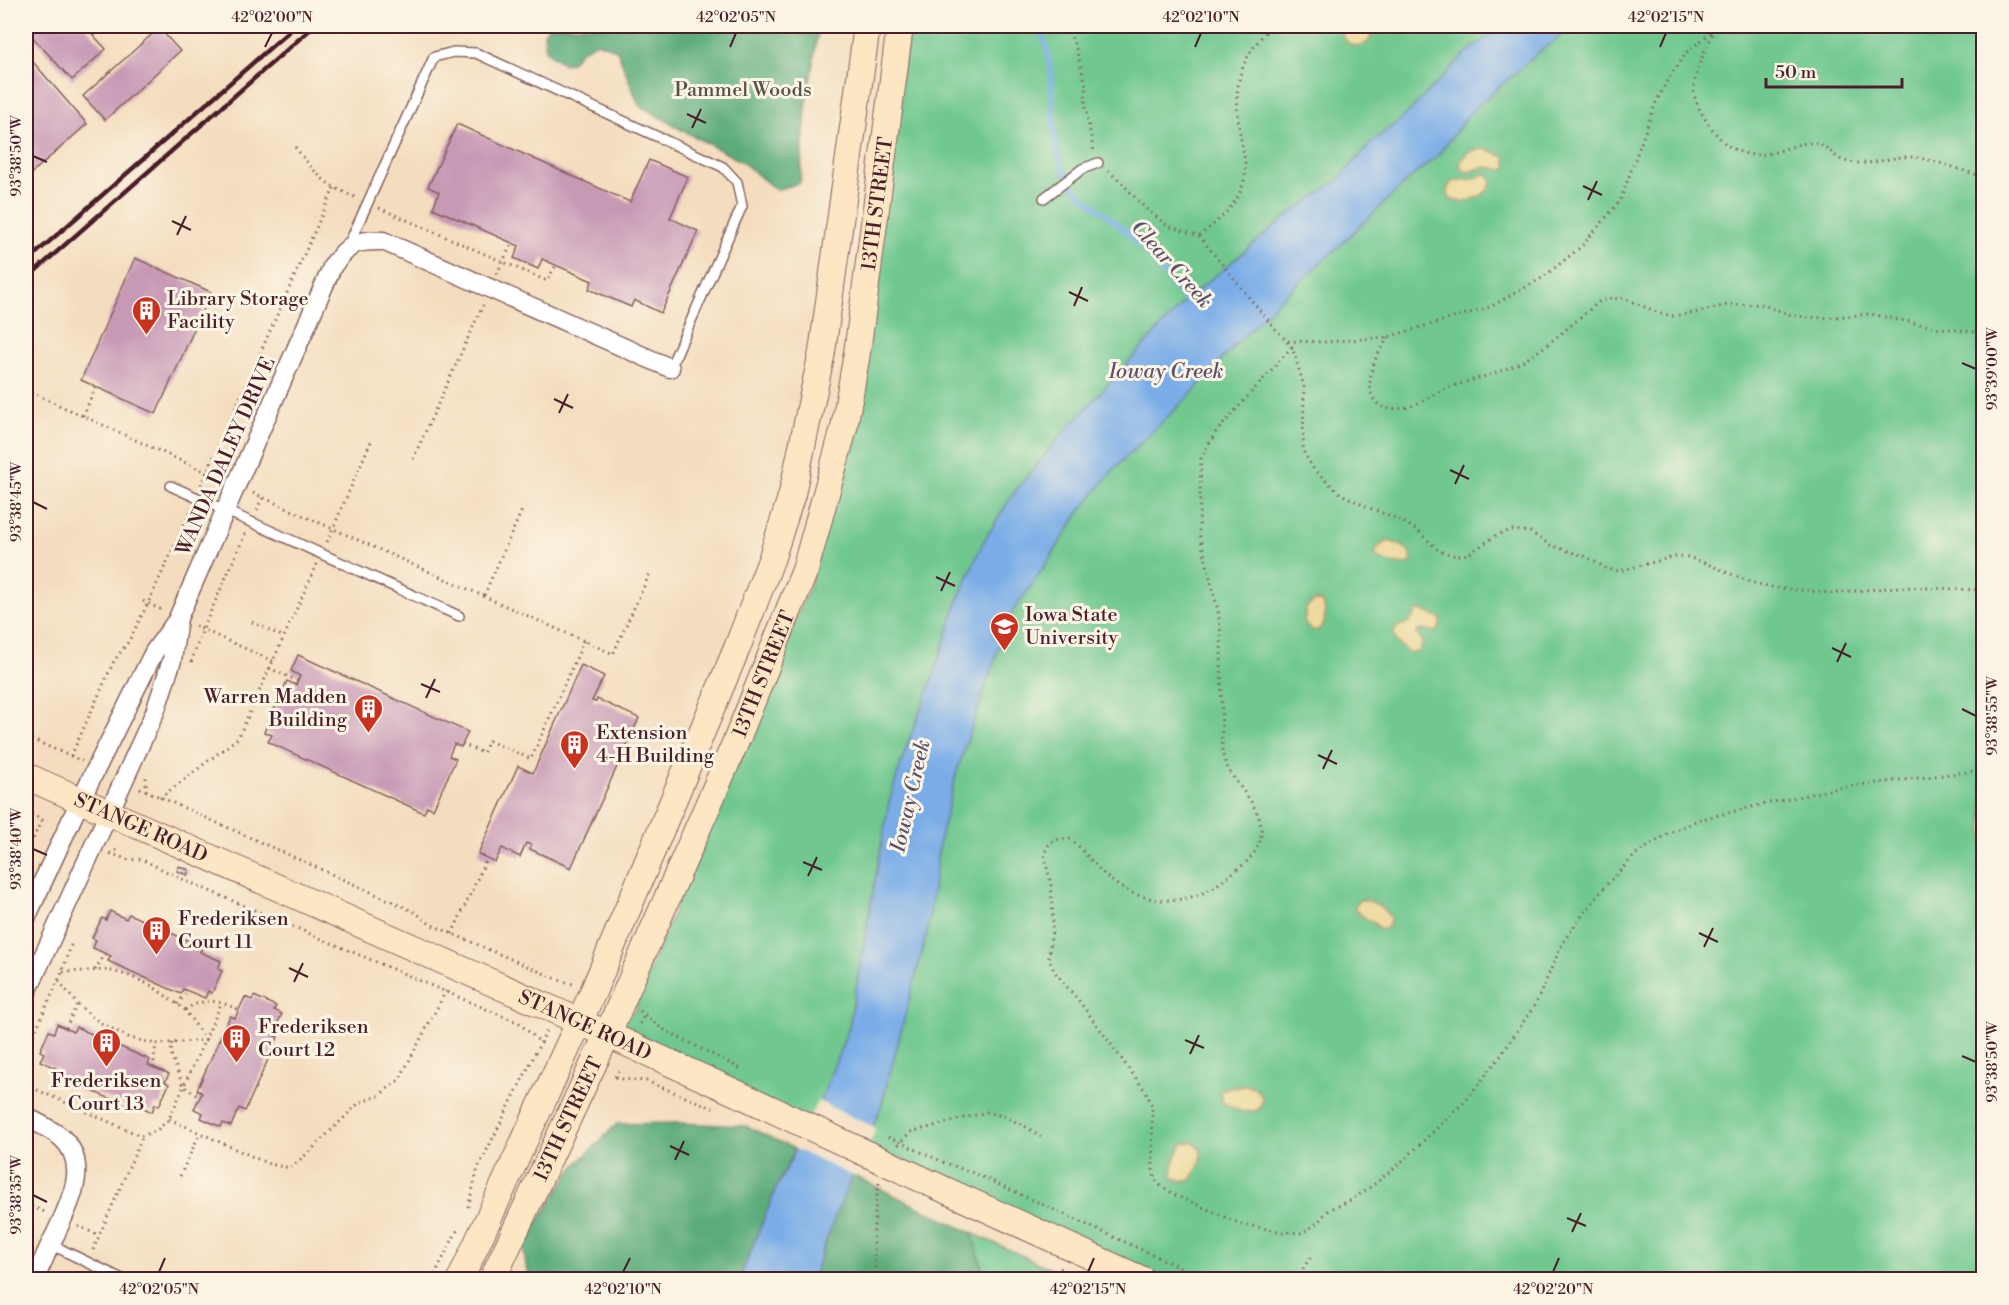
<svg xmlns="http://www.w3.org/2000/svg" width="2009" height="1305" font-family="'Libre Bodoni',serif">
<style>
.green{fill:#6fc88f;stroke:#5c745d;stroke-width:1.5}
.forest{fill:#5bac7a;stroke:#526652;stroke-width:1.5}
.sand{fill:#eeda9e;stroke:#9c7c64;stroke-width:1.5}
.water{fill:#7aade7;stroke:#626689;stroke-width:1.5}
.pier{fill:#f4ddbe}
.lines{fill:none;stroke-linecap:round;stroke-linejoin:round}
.stream{stroke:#7aade7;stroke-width:5}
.building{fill:#c799b5}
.service-casing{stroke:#86625e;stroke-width:12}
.minor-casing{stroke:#86625e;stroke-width:21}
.secondary-casing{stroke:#86625e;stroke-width:28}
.path{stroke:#86625e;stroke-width:3;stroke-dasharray:1.5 4.5;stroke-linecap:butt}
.service{stroke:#fff;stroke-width:9}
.minor{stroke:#fff;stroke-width:18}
.secondary{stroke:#fce6c4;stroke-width:26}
.rail{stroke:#4a1f2b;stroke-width:4.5}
.secondary-bridge-casing{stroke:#86625e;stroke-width:28;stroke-linecap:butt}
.path-bridge{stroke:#86625e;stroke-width:3;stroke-dasharray:1.5 4.5;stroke-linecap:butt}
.secondary-bridge{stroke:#fce6c4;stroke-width:26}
.ticks{fill:none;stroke:#4a1f2b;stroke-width:2}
.labels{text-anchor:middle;stroke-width:6;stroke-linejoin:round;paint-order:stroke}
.park-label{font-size:20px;fill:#555249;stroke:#fcf5e5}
.street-label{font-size:20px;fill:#4a1f2b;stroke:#fcf5e5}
.poi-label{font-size:20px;fill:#4a1f2b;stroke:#fcf5e5;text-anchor:start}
.water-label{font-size:21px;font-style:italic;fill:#5b516d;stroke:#fcf5e5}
.neatline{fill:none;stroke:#4a1f2b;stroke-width:2}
.ticks-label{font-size:15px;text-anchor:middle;fill:#4a1f2b}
</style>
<rect width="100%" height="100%" fill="#fcf5e5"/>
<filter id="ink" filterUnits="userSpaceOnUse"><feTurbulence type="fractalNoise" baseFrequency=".0167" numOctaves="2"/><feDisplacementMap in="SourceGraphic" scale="12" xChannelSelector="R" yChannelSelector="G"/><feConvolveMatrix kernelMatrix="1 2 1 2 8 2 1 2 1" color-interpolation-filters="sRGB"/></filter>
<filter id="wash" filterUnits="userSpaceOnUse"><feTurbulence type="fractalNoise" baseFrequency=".008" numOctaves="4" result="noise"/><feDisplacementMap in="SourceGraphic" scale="24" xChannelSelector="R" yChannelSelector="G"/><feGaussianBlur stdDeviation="1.35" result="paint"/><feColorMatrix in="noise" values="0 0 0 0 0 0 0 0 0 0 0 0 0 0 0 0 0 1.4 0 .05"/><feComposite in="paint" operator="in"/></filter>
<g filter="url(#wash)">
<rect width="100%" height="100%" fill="#f4ddbe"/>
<!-- green -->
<g class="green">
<path d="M 910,26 L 1983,26 L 1983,1279 L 1143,1279 L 607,1035 L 636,1009 L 638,997 L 813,578 Z"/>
<path d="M 972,1233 L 1073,1279 L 972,1280 L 982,1266 Z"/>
</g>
<!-- forest -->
<g class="forest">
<path d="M 549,26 L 819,26 L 806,107 L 800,183 L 776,190 L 741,161 L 682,130 L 639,105 L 617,50 L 597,42 L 581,51 L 571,62 L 564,64 L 546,51 L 544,33 Z"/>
<path d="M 675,1123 L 746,1126 L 795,1149 L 776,1189 L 739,1279 L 528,1279 L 523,1244 L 573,1168 L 617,1124 Z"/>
<path d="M 852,1175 L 972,1233 L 982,1267 L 972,1279 L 812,1280 L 835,1216 Z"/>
</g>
<!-- sand -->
<g class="sand">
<path d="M 1343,26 L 1368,26 L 1371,35 L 1369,41 C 1356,52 1338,42 1343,26 Z"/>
<path d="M 1483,149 L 1489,150 L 1505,157 L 1507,169 C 1499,172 1495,167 1487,167 C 1477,167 1471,175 1462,170 C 1457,162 1464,157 1469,151 Z"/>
<path d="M 1483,174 L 1488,175 L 1492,180 C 1490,196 1464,206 1450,199 L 1447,191 C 1451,176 1463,181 1473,179 C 1477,178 1480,176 1483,174 Z"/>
<path d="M 1389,541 C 1400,544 1414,550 1411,563 C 1402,566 1382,563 1375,555 C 1377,546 1381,544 1389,541 Z"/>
<path d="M 1314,601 L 1319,601 L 1323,603 L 1325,610 L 1324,624 L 1317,631 L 1312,630 L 1304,623 L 1306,608 Z"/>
<path d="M 1418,610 L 1440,617 L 1441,623 L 1439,629 L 1435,632 L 1424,629 L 1418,631 L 1417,634 L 1423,642 L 1419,652 L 1410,653 C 1401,647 1386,635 1399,626 C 1402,625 1406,624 1409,622 C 1413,619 1415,614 1418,610 Z"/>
<path d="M 1359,900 C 1373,899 1382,907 1390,917 L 1390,923 L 1385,929 L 1379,928 C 1371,920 1361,918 1354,908 Z"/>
<path d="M 1245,1085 C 1259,1088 1268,1097 1258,1110 L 1242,1112 L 1222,1102 L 1220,1091 C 1227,1086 1237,1089 1245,1085 Z"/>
<path d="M 1192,1142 C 1210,1151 1198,1167 1191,1180 L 1183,1181 L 1173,1178 C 1170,1167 1177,1154 1182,1144 Z"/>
</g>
<!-- water -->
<path class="water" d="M 1502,26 L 1574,26 L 1539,52 L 1469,114 L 1438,155 L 1406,182 L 1333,252 L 1275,304 L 1224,357 L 1190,395 L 1113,470 L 1078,514 L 1049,560 L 1009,617 L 957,771 L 940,838 L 927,933 L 881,1107 L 835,1216 L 812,1279 L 739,1280 L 776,1189 L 820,1102 L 849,1027 L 889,802 L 905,751 L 932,680 L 958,600 L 982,544 L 1013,494 L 1062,434 L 1185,301 L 1287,216 L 1337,181 L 1374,140 L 1405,116 L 1465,54 Z"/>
<!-- pier -->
<path class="pier" d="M 818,1101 L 876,1128 L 855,1177 L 793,1148 Z"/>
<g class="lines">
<!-- stream -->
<path class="stream" d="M 1038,26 C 1061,71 1045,125 1063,169 C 1073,191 1085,197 1103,212 C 1117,223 1131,236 1143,249 C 1159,267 1174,287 1189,306"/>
</g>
<g id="blocks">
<!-- building -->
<g class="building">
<path d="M 26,26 L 85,26 L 106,49 L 72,80 L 26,30 Z"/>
<path d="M 159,28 L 180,51 L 105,120 L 83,96 Z"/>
<path d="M 26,54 L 87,124 L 26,178 Z"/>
<path d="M 457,124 L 630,202 L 649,160 L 688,177 L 670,218 L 698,231 L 661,313 L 634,300 L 631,307 L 589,289 L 592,281 L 542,259 L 538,269 L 514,258 L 519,246 L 433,208 L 439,192 L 428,187 Z"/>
<path d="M 135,258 L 211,292 L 156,414 L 81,380 Z"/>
<path d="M 298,655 L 468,732 L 461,747 L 454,744 L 449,756 L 456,759 L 433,809 L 427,806 L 424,813 L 268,742 L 272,735 L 264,732 L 287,681 L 296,685 L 300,676 L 291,671 Z"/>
<path d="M 581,665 L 604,676 L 592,701 L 596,702 L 597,699 L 639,718 L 571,868 L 530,849 L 531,845 L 526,843 L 520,857 L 502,848 L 495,862 L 478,854 L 518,766 L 533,773 Z"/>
<path d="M 179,866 L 189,870 L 187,875 L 177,871 Z"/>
<path d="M 110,911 L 126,919 L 129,914 L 202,947 L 200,952 L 221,961 L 218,969 L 222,971 L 212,993 L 208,991 L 205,998 L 183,989 L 181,994 L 108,961 L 111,956 L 93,948 L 96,940 L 92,938 L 102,918 L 106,920 Z"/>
<path d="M 254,996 L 276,1006 L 274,1010 L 282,1014 L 272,1035 L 278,1037 L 245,1111 L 239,1108 L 231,1126 L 223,1123 L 221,1127 L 201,1118 L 203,1113 L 194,1109 L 202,1093 L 197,1090 L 230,1016 L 235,1018 L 245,997 L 252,1000 Z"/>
<path d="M 57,1024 L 73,1032 L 76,1027 L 150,1060 L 148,1065 L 169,1074 L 165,1082 L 169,1084 L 159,1106 L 155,1104 L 152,1112 L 131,1102 L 129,1107 L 55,1075 L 58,1069 L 40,1061 L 44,1053 L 40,1051 L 49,1031 L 54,1033 Z"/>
</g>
</g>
</g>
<g filter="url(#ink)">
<use href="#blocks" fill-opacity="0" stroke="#86625e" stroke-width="1.5"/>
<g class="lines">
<defs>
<g id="service">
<path d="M 1044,198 L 1082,169 L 1098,163"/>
<path d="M 348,246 L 434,57 L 454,52 L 476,53 L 723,167 L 737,182 L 742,206 L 670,368"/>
<path d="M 171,486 L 459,616"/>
<path d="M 50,1244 L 124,1280"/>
</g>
<g id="minor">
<path d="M 26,918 L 80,801 L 154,652 L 175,623"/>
<path d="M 26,994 L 155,712 L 172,660 L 178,618 L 333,265 C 351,243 354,240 383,241 L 670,368"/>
<path d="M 26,1117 C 38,1123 51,1129 62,1138 C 91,1165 69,1204 56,1233 C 48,1248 42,1264 34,1280"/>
</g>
<g id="secondary">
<path id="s1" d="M 26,776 L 556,1011 L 756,1102"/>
<path d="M 932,1184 L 1143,1280"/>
<path d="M 460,1280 L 593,992 L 737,648 L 771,560 L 792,494 L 822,352 L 867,26"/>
<path id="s2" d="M 492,1280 L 607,1035 L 737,739 L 805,570 L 844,428 L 857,353 L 900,26"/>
</g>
</defs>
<!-- service casing -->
<use href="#service" class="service-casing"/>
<!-- minor casing -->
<use href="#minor" class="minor-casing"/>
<!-- secondary casing -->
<use href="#secondary" class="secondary-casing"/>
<!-- path -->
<g class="path">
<path d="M 1067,26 L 1076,49 L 1086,85 L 1085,106 L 1094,152"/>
<path d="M 1715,29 C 1707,47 1694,70 1694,90 C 1693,105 1714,134 1726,144 C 1735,151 1749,156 1760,155 C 1779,154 1795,142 1814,143 C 1828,144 1833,158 1845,161 C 1869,167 1881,159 1903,157 C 1924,155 1962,171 1984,177"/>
<path d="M 295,147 C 317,175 323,184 357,198"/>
<path d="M 1108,171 L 1120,181 L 1145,208 L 1168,226 L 1199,236 L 1270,323 L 1292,347 L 1304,386 L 1303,451 L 1314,470 L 1341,494 L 1367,507 L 1398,519 L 1417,530 L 1439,551 L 1456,556 L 1469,554 L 1498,534 L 1513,530 L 1530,532 L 1550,545 L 1587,557 L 1607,569 L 1619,571 L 1673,557 L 1685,556 L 1705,563 L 1750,582 L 1776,588 L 1832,593 L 1898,587 L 1984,590"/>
<path d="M 379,208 L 547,281 L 556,265"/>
<path d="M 1199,236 C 1216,223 1237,206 1243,184 C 1248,170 1244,154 1241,139 C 1233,88 1235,65 1271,26"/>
<path d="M 497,274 L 512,243"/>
<path d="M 1388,337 C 1383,346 1376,356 1373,366 C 1364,396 1375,415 1408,407 C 1422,403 1433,394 1445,389 C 1471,379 1498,375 1523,361 C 1550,345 1574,322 1599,302 L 1608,298 L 1626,299 L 1657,312 L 1672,316 L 1694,313 L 1727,305 L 1761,304 L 1794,316 L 1823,318 L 1870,314 L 1940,328 L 1984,333"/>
<path d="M 1288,341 L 1325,342 L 1388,337 L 1490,307 L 1542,278 L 1581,247 L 1620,201 L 1656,102 L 1668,79 L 1687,52 L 1719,26"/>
<path d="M 1292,347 L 1216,432 L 1201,457 L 1199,532 L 1218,610 L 1221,634 L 1222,748 C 1223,754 1224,761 1227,766 C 1236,786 1258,803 1261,826 C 1264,845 1250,861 1235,871 C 1225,878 1216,887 1205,892 C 1172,907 1133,901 1106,876 C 1094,865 1084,851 1071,839 L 1059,839 L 1050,842 L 1044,854 L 1051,884 L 1053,920 L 1049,958 L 1054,971 L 1079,1001 L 1146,1092 L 1152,1106 L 1153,1173 L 1158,1184 L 1175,1195 L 1241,1224 L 1283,1232 L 1303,1233 L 1317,1223 L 1329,1210 L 1353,1199 L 1376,1183 L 1406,1158 L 1466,1100 L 1500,1057 L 1536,1003 L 1563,942 L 1577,922 L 1608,883 L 1636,854 L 1669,833 L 1698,820 L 1756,806 L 1843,787 L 1984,770"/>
<path d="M 26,390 L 219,478"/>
<path d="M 83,416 L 96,387"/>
<path d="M 413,459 L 483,305"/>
<path d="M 201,485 L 334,188"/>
<path d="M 253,493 L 613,654 L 650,573"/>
<path d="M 257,510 L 262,498"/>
<path d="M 327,542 L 372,439"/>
<path d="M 484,595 L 522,510"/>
<path d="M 143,601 L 162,610"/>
<path d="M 252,622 L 284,637"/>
<path d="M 195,626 L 273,661"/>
<path d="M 191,662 L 203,629 L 246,532"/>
<path d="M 269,668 L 298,681"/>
<path d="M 26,737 L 82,761"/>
<path d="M 462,744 L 483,753 L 489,741 L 531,759 L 584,641"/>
<path d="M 71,756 L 114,661 L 129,641 L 148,603 L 192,508"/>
<path d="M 140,788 L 402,906 L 416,913 L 430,924 L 559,980 L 573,984"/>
<path d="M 146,791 L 146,776"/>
<path d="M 160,798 L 238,738 L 317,564"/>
<path d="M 26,811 L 46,822"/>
<path d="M 110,853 L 129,860 L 141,859 L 184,880 L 519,1023 L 540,1042 L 546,1045"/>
<path d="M 110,854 L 120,848"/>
<path d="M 26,855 L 41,821"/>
<path d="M 452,934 L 487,858"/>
<path d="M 95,970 L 105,954"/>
<path d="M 63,972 L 108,970 L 130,976 L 152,986 L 184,1009 L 206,1040"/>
<path d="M 59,981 L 77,1004 L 99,1022 L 130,1038 L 156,1044 L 206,1040"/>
<path d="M 177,1004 L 188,991"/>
<path d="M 185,1010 C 204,997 219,1000 239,1010"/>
<path d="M 640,1011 L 661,1028 L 743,1070"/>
<path d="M 640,1024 L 645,1014"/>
<path d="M 66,1028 L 77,1004"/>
<path d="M 172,1043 L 171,1054 L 183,1086 L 200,1097"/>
<path d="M 26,1051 L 62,972 L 72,942"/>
<path d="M 153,1068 L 156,1044"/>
<path d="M 615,1077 L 620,1068"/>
<path d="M 616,1077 L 622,1079 L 646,1081 L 713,1108"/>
<path d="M 26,1085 L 141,1136 L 156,1131 L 169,1119 L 222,1002"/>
<path d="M 169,1119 L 269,1164 L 290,1168 L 308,1153 L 359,1103 L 378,1096 L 399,1080 L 446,991"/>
<path d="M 898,1145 L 911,1132 L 987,1112 L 1006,1117 L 1026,1127 L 1041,1137"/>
<path d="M 943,1162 L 978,1175 L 1208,1280"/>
<path d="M 180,1176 L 200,1133"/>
<path d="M 26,1204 L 47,1213"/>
<path d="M 468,1207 L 478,1168 L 547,1030"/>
<path d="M 78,1226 L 98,1235"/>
<path d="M 93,1250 L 143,1135"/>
<path d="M 1060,1268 L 1085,1280"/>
<path d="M 1303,1269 L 1311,1256"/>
<path d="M 432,1280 L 459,1227"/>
<path d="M 877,1280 C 872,1248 873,1215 879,1183"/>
</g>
<!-- service -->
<use href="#service" class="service"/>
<!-- minor -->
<use href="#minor" class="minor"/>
<!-- secondary -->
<use href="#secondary" class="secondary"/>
<!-- rail -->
<g class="rail">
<path d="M 26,262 L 295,26"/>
<path d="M 26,279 L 314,26"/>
</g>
<defs>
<path id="secondary-bridge" d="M 756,1102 L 932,1184"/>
</defs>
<!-- secondary-bridge casing -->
<use href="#secondary-bridge" class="secondary-bridge-casing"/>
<!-- path-bridge -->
<path class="path-bridge" d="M 888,1137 L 943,1162"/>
<!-- secondary-bridge -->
<use href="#secondary-bridge" class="secondary-bridge"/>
</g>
</g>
<!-- ticks -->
<path class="ticks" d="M 265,47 L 272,33M 730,47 L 736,33M 1195,47 L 1201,33M 1660,47 L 1666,33M 687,114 L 706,123M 692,128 L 701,109M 33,156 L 47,162M 1583,186 L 1602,195M 1588,200 L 1597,181M 172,221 L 191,230M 177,235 L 186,216M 1069,292 L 1088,301M 1074,306 L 1082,287M 1962,363 L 1976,369M 554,399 L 573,408M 559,413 L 568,394M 1450,470 L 1469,479M 1455,484 L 1464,465M 33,502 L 47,509M 936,577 L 955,586M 941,591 L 950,572M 1832,648 L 1851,657M 1837,662 L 1846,643M 421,684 L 440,692M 426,698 L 435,679M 1962,709 L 1976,716M 1318,755 L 1337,764M 1323,769 L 1332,750M 33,849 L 47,855M 803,862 L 822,870M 808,876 L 817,857M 1699,933 L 1718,942M 1704,947 L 1713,928M 289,968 L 308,977M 294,982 L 303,963M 1185,1040 L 1204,1048M 1190,1054 L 1199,1035M 1962,1056 L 1976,1062M 670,1146 L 689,1155M 675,1160 L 684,1141M 33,1195 L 47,1202M 1567,1218 L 1586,1226M 1572,1232 L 1581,1213M 159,1272 L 165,1258M 623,1272 L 630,1258M 1088,1272 L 1094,1258M 1553,1272 L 1559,1258"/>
<!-- icons -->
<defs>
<symbol id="building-pin" viewBox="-11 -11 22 30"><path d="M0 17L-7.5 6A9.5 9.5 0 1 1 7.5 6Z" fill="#c8321e" stroke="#fcf5e5"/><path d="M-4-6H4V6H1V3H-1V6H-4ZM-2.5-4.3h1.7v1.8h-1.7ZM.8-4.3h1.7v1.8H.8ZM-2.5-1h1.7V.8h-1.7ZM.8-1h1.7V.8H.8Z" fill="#fff"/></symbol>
<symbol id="university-pin" viewBox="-11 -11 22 30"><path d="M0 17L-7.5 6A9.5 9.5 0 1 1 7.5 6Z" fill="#c8321e" stroke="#fcf5e5"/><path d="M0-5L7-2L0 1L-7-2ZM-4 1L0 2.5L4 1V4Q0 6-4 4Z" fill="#fff"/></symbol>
</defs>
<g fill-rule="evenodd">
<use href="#building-pin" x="130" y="294" width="33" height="45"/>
<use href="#university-pin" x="988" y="610" width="33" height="45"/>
<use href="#building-pin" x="352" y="692" width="33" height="45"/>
<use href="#building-pin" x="558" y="728" width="33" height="45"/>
<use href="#building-pin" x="140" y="914" width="33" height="45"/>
<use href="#building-pin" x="220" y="1022" width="33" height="45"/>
<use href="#building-pin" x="90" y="1026" width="33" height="45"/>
</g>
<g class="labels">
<!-- park labels -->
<g class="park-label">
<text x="743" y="96">Pammel Woods</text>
</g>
<!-- street labels -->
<g class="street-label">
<text dy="7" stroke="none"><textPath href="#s2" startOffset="1150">13TH STREET</textPath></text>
<text transform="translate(225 456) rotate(-66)" y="7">WANDA DALEY DRIVE</text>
<text dy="7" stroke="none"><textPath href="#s2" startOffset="664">13TH STREET</textPath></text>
<text dy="7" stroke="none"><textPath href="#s1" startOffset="126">STANGE ROAD</textPath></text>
<text dy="7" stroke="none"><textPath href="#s1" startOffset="612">STANGE ROAD</textPath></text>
<text dy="7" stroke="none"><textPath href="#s2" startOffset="178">13TH STREET</textPath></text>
</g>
<!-- poi labels -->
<g class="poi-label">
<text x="167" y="305">Library Storage<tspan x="167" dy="23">Facility</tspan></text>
<text x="1025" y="621">Iowa State<tspan x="1025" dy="23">University</tspan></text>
<text x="347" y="703" text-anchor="end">Warren Madden<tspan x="347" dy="23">Building</tspan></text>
<text x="596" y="739">Extension<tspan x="596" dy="23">4-H Building</tspan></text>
<text x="178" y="925">Frederiksen<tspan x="178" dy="23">Court 11</tspan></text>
<text x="258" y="1033">Frederiksen<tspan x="258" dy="23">Court 12</tspan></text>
<text x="106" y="1087" text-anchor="middle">Frederiksen<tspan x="106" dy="23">Court 13</tspan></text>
</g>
<!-- water labels -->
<g class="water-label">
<text transform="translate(1172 264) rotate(48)" y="7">Clear Creek</text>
<text x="1166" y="378">Ioway Creek</text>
<text transform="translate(910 796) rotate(-77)" y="7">Ioway Creek</text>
</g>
</g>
<!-- margin -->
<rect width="2009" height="1305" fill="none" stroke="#fcf5e5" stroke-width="66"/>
<!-- scale -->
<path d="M1766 78v9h136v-9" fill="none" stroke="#4a1f2b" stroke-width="3"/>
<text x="1775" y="78" font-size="18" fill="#4a1f2b" stroke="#fcf5e5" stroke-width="4.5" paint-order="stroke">50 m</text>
<rect x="33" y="33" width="1943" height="1239" class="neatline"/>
<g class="ticks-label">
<text x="272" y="22">42°02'00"N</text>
<text x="736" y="22">42°02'05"N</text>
<text x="1201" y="22">42°02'10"N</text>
<text x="1666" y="22">42°02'15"N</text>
<text transform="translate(16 156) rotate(-90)" y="5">93°38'50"W</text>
<text transform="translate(1992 369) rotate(-90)" y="5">93°39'00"W</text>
<text transform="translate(16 502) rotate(-90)" y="5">93°38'45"W</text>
<text transform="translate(1992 716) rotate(-90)" y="5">93°38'55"W</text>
<text transform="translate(16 849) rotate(-90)" y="5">93°38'40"W</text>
<text transform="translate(1992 1062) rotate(-90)" y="5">93°38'50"W</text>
<text transform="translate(16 1195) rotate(-90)" y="5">93°38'35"W</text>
<text x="159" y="1294">42°02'05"N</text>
<text x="623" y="1294">42°02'10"N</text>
<text x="1088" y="1294">42°02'15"N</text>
<text x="1553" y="1294">42°02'20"N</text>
</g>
</svg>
